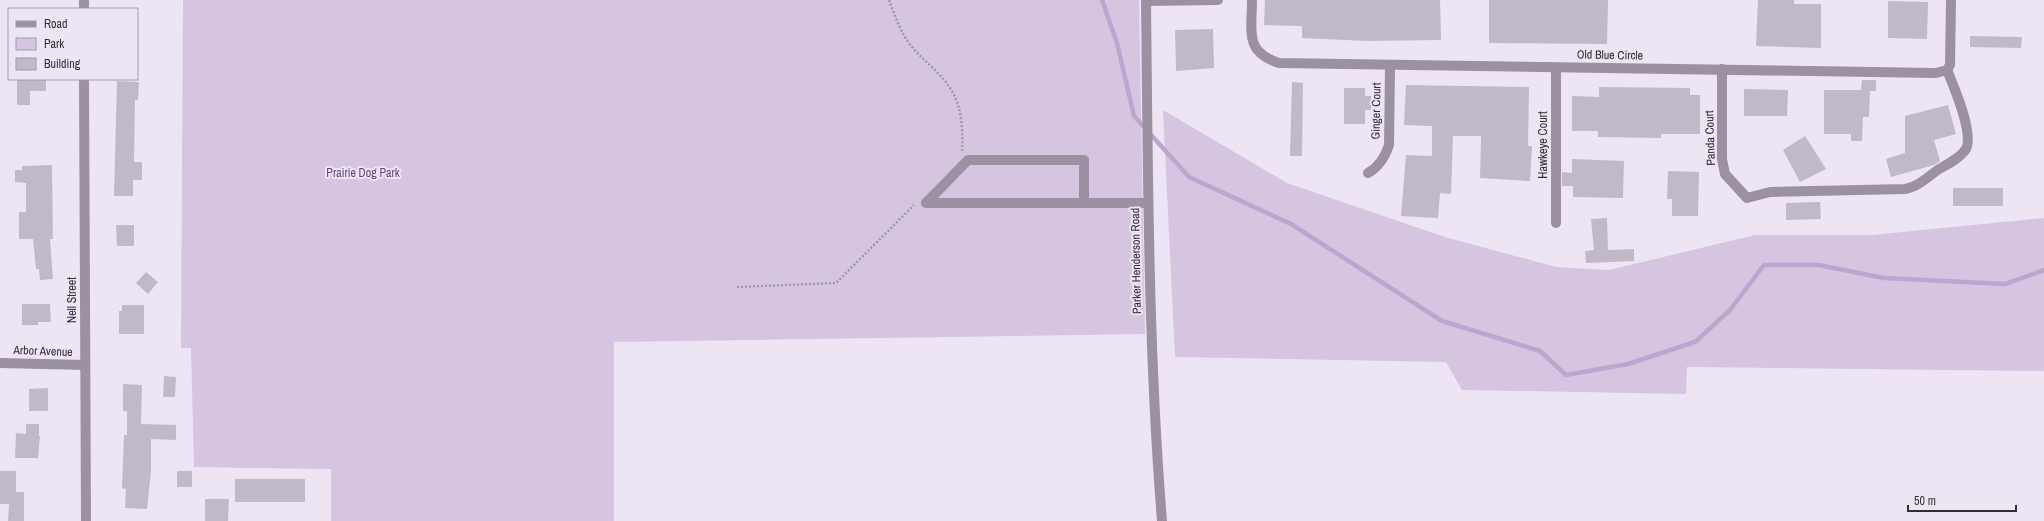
<svg xmlns="http://www.w3.org/2000/svg" width="2044" height="521" font-family="'Archivo Narrow',sans-serif">
<style>
.green{fill:#d5c5e1}
.lines{fill:none;stroke-linecap:round;stroke-linejoin:round}
.stream{stroke:#bea5d0;stroke-width:4.5}
.building{fill:#c1b9c7}
.path{stroke:#9e98a3;stroke-width:2.5;stroke-dasharray:2 2;stroke-linecap:butt}
.minor{stroke:#9b91a3;stroke-width:10}
.labels{text-anchor:middle;stroke-width:4;stroke-linejoin:round;paint-order:stroke}
.street-label{font-size:12px;fill:#302d33;stroke:#eee5f4}
.park-label{font-size:12px;fill:#64427a;stroke:#eee5f4}
</style>
<rect width="100%" height="100%" fill="#eee5f4"/>
<!-- green -->
<g class="green">
<path d="M 183,0 L 1139,0 L 1145,334 L 614,342 L 614,521 L 331,521 L 331,469 L 194,467 L 191,348 L 181,348 Z"/>
<path d="M 1163,110 L 1287,183 L 1445,237 L 1556,267 L 1609,270 L 1755,235 L 1872,235 L 2044,218 L 2044,371 L 1687,367 L 1686,394 L 1462,390 L 1446,362 L 1175,357 Z"/>
</g>
<g class="lines">
<!-- stream -->
<path class="stream" d="M 1102,0 L 1117,43 L 1134,116 L 1189,177 L 1291,224 L 1442,321 L 1540,351 L 1566,375 L 1628,364 L 1695,342 L 1730,310 L 1764,265 L 1819,265 L 1884,278 L 2005,284 L 2044,270"/>
</g>
<!-- building -->
<g class="building">
<path d="M 1265,0 L 1440,0 L 1441,40 L 1367,41 L 1302,38 L 1302,26 L 1264,25 Z"/>
<path d="M 1489,0 L 1608,0 L 1607,44 L 1489,43 Z"/>
<path d="M 1758,0 L 1794,0 L 1794,4 L 1821,4 L 1821,48 L 1756,46 Z"/>
<path d="M 1888,1 L 1928,2 L 1927,39 L 1888,38 Z"/>
<path d="M 1213,29 L 1214,68 L 1176,71 L 1175,30 Z"/>
<path d="M 1970,36 L 2022,37 L 2021,48 L 1970,47 Z"/>
<path d="M 17,79 L 46,79 L 46,91 L 30,91 L 30,105 L 17,105 Z"/>
<path d="M 1862,80 L 1876,80 L 1876,91 L 1870,91 L 1869,117 L 1863,117 L 1862,141 L 1851,141 L 1851,134 L 1824,134 L 1824,90 L 1861,90 Z"/>
<path d="M 117,81 L 139,82 L 138,100 L 135,100 L 134,162 L 142,162 L 142,180 L 133,180 L 133,196 L 114,196 Z"/>
<path d="M 1292,82 L 1303,83 L 1302,156 L 1290,156 Z"/>
<path d="M 1406,85 L 1529,87 L 1528,146 L 1532,146 L 1530,181 L 1480,178 L 1481,136 L 1453,136 L 1451,194 L 1440,193 L 1438,218 L 1401,216 L 1406,155 L 1432,156 L 1432,126 L 1404,125 Z"/>
<path d="M 1599,87 L 1690,88 L 1690,95 L 1700,95 L 1700,134 L 1661,134 L 1661,138 L 1598,137 L 1598,131 L 1572,131 L 1572,96 L 1599,97 Z"/>
<path d="M 1344,88 L 1365,88 L 1365,96 L 1371,96 L 1371,110 L 1365,110 L 1365,124 L 1344,124 Z"/>
<path d="M 1744,89 L 1788,90 L 1787,116 L 1744,116 Z"/>
<path d="M 1948,105 L 1956,134 L 1934,140 L 1940,161 L 1934,165 L 1891,177 L 1886,159 L 1905,153 L 1905,116 Z"/>
<path d="M 1805,136 L 1826,169 L 1800,182 L 1783,150 Z"/>
<path d="M 1572,159 L 1624,161 L 1623,198 L 1573,197 L 1573,186 L 1562,186 L 1562,172 L 1572,173 Z"/>
<path d="M 52,165 L 53,239 L 50,239 L 53,279 L 40,280 L 39,269 L 36,269 L 33,239 L 19,239 L 19,212 L 26,212 L 26,183 L 15,182 L 15,170 L 22,170 L 22,166 Z"/>
<path d="M 1668,171 L 1699,172 L 1698,216 L 1672,216 L 1672,199 L 1667,199 Z"/>
<rect x="1953" y="188" width="50" height="18"/>
<path d="M 1820,202 L 1821,219 L 1786,220 L 1786,203 Z"/>
<path d="M 1607,218 L 1608,250 L 1634,249 L 1634,261 L 1586,263 L 1585,251 L 1594,250 L 1591,219 Z"/>
<path d="M 116,225 L 134,225 L 134,246 L 117,246 Z"/>
<path d="M 146,272 L 158,282 L 148,294 L 136,283 Z"/>
<path d="M 22,304 L 50,304 L 51,322 L 38,322 L 38,325 L 22,325 Z"/>
<path d="M 122,305 L 144,305 L 144,334 L 119,334 L 119,311 L 122,311 Z"/>
<path d="M 164,376 L 176,377 L 175,397 L 163,397 Z"/>
<path d="M 123,384 L 142,385 L 141,424 L 176,425 L 176,440 L 151,439 L 151,471 L 147,509 L 125,508 L 126,489 L 122,488 L 124,435 L 127,435 L 127,411 L 123,411 Z"/>
<path d="M 48,388 L 48,411 L 29,411 L 29,389 Z"/>
<path d="M 26,424 L 39,424 L 39,436 L 40,436 L 38,458 L 15,458 L 16,433 L 26,434 Z"/>
<path d="M 0,471 L 16,471 L 16,492 L 24,492 L 24,521 L 8,521 L 9,504 L 0,504 Z"/>
<rect x="177" y="471" width="15" height="16"/>
<rect x="235" y="479" width="70" height="23"/>
<path d="M 205,499 L 229,499 L 228,521 L 205,521 Z"/>
</g>
<g class="lines">
<!-- path -->
<g class="path">
<path d="M 889,0 C 895,16 901,34 912,47 C 923,60 938,71 948,85 C 962,103 963,129 962,151"/>
<path d="M 737,287 L 836,283 L 914,205"/>
</g>
<!-- minor -->
<g class="minor">
<path d="M 84,0 L 84,9"/>
<path d="M 1146,0 C 1148,174 1148,348 1162,521"/>
<path d="M 1252,0 C 1252,31 1244,52 1279,63 L 1936,73 L 1947,70 L 1950,65 L 1951,0"/>
<path d="M 1146,1 L 1218,0"/>
<path d="M 1556,68 L 1556,223"/>
<path d="M 1722,69 L 1722,159 L 1725,174 L 1747,198 L 1770,192 L 1905,189 C 1918,187 1929,176 1939,169 C 1948,164 1960,158 1966,149 C 1974,133 1954,87 1947,70"/>
<path d="M 84,79 L 86,521"/>
<path d="M 1368,173 C 1379,167 1385,157 1389,145 L 1390,66"/>
<path d="M 926,203 L 1148,203"/>
<path d="M 926,203 L 968,160 L 1084,160 L 1084,203"/>
<path d="M 0,363 L 85,365"/>
</g>
</g>
<g class="labels">
<!-- street labels -->
<g class="street-label">
<text transform="translate(1610 55) rotate(1)" y="4">Old Blue Circle</text>
<text transform="translate(1376 111) rotate(-89)" y="4">Ginger Court</text>
<text transform="translate(1710 138) rotate(-92)" y="4">Panda Court</text>
<text transform="translate(1543 145) rotate(-90)" y="4">Hawkeye Court</text>
<text transform="translate(1136 261) rotate(-91)" y="4">Parker Henderson Road</text>
<text transform="translate(72 300) rotate(-90)" y="4">Nell Street</text>
<text transform="translate(43 351) rotate(2)" y="4">Arbor Avenue</text>
</g>
<!-- park labels -->
<g class="park-label">
<text x="363" y="177">Prairie Dog Park</text>
</g>
</g>
<!-- legend -->
<rect x="8" y="8" width="130" height="72" fill="#eee5f4" stroke="#a29ba7"/>
<rect x="16" y="21" width="20" height="6" fill="#9b91a3" stroke="#a29ba7"/>
<text x="44" y="28" font-size="12" fill="#302d33">Road</text>
<rect x="16" y="38" width="20" height="12" fill="#d5c5e1" stroke="#a29ba7"/>
<text x="44" y="48" font-size="12" fill="#302d33">Park</text>
<rect x="16" y="58" width="20" height="12" fill="#c1b9c7" stroke="#a29ba7"/>
<text x="44" y="68" font-size="12" fill="#302d33">Building</text>
<!-- scale -->
<path d="M1908 505v6h108v-6" fill="none" stroke="#302d33" stroke-width="2"/>
<text x="1914" y="505" font-size="12" fill="#302d33" stroke="#eee5f4" stroke-width="3" paint-order="stroke">50 m</text>
</svg>
